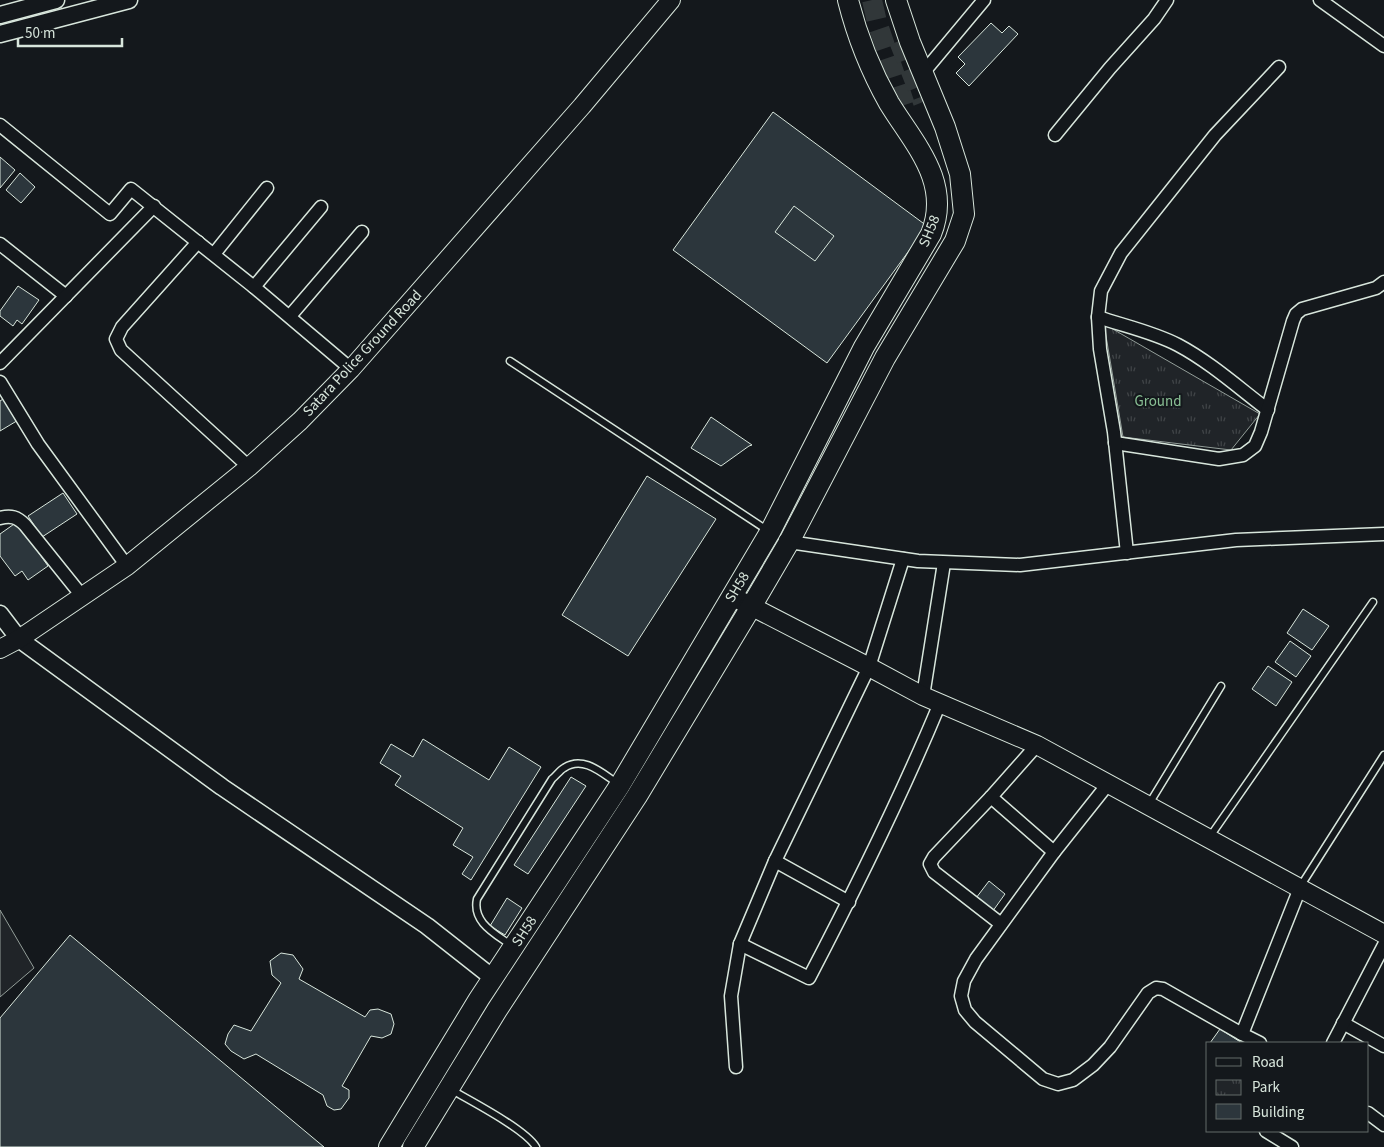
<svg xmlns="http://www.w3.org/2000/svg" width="1384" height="1147" font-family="'Source Sans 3',sans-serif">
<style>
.park{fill:url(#park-tufts);stroke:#939e99}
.garden{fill:#202428;stroke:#939e99}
.building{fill:#2c363c;stroke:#d8e6dc}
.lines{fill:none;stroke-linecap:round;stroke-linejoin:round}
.primary-tunnel{stroke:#313739;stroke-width:20;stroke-dasharray:20 10;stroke-linecap:butt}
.service-casing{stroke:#d8e6dc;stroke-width:9}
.minor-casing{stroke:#d8e6dc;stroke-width:15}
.tertiary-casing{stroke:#d8e6dc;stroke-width:19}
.secondary-casing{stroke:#d8e6dc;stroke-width:20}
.primary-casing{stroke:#d8e6dc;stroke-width:22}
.service{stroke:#14181c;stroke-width:6}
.minor{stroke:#14181c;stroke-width:12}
.tertiary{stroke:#14181c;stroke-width:16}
.secondary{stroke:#14181c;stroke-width:18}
.primary{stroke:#14181c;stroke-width:20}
.labels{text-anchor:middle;stroke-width:4;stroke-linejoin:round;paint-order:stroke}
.street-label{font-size:15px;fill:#d8e6dc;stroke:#14181c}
.park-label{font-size:15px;fill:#8ac095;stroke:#14181c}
</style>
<defs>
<pattern id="park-tufts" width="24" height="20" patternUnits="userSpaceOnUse" patternTransform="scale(1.25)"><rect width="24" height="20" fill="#202428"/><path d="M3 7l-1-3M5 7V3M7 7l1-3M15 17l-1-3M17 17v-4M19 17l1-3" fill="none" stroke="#404447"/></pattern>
</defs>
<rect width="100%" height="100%" fill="#14181c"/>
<!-- park -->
<path class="park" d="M 1104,324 L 1260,414 L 1231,450 L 1123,437 Z"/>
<!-- garden -->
<path class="garden" d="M 0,910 L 34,968 L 0,997 Z"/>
<!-- building -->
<g class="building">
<path d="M 991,23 L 1002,33 L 1009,26 L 1018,34 L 969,86 L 956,73 L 965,64 L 958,57 Z"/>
<path d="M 773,112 L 927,226 L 827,363 L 673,250 Z"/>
<path d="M 0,157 L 15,170 L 0,188 Z"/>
<path d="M 20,173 L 35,187 L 21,203 L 6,190 Z"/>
<path d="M 794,206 L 834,236 L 815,261 L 775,232 Z"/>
<path d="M 18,286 L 39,300 L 22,324 L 17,320 L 13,326 L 0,316 L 0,311 Z"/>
<path d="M 6,397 L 20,419 L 0,431 L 0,401 Z"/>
<path d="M 711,417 L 752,445 L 749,446 L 721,466 L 691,448 Z"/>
<path d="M 647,476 L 716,519 L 628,656 L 562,615 Z"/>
<path d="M 63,493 L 77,514 L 42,537 L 28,516 Z"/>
<path d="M 17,522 L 48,566 L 28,580 L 22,571 L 15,576 L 0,556 L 0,534 Z"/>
<path d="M 1303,609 L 1329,626 L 1312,650 L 1287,633 Z"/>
<path d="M 1290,641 L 1311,656 L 1296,677 L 1275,662 Z"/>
<path d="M 1268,666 L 1292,682 L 1276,706 L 1252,689 Z"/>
<path d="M 423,739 L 489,780 L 509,747 L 541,767 L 471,880 L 462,874 L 473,857 L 453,845 L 463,828 L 395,785 L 401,776 L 380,763 L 391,744 L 413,757 Z"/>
<path d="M 571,777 L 586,786 L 528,874 L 514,865 Z"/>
<path d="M 989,881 L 1005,894 L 990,915 L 973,902 Z"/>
<path d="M 507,898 L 522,908 L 505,935 L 490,926 Z"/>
<path d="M 70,935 L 324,1147 L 0,1147 L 0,1018 Z"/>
<path d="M 281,953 L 293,955 L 303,969 L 299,979 L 365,1017 L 370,1010 L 378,1009 L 391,1014 L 394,1024 L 391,1034 L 382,1038 L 371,1036 L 342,1086 L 349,1090 L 349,1098 L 341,1109 L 334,1110 L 327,1106 L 323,1095 L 256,1054 L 244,1059 L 231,1051 L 225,1044 L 228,1034 L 234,1025 L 251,1031 L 281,983 L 272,975 L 270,961 Z"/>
<path d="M 1220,1029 L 1242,1043 L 1210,1043 Z"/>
</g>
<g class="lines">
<!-- primary-tunnel -->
<g class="primary-tunnel">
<path d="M 872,0 L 877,22 L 906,108"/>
<path d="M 899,41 L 923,102"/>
</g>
<defs>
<g id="service">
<path d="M 510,361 L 767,530"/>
<path d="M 1149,804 L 1221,686"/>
<path d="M 1209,838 L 1373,602"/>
<path d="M 1300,887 L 1384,755"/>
<path d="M 512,946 C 496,934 472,923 477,899 L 552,779 C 556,776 560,770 564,768 C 583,755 602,773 617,783"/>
<path d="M 450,1089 C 471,1101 525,1129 536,1147"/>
</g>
<g id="minor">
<path d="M 1320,0 L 1384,46"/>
<path d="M 923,73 L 984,0"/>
<path d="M 0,125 L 110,214 L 131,189 L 254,287 L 351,369"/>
<path d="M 1055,135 L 1110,68 L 1154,19 L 1167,0"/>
<path d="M 198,242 L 122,327 L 116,339 L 121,350 L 249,467"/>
<path d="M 0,244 L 66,296"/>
<path d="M 214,254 L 267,188"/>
<path d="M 254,287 L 321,207"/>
<path d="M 290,316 L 362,232"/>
<path d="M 1098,317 C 1124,326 1153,332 1178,345 C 1210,362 1239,388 1268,410"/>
<path d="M 0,363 L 154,206"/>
<path d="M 0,382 L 38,444 L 127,566"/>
<path d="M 1115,443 L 1219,459 L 1243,455 L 1255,446 L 1261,432 L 1293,321 L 1296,314 L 1302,309 L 1376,288 L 1384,282"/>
<path d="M 0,518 C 11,515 17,517 25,525 L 82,596"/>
<path d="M 785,540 L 789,542 L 918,561 L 1020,565 L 1236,540 L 1384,534"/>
<path d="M 1127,553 L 1114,432 L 1100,349 L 1098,317 L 1101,291 L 1121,253 L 1215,135 L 1279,67"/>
<path d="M 923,696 L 944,563"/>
<path d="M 1108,784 L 1054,852 L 976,959 L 964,981 L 961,996 L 965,1010 L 975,1022 L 1043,1079 L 1058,1084 L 1073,1080 L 1093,1065 L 1110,1047 L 1148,993 L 1156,988 L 1163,989 L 1242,1034"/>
<path d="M 991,797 L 1054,852"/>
<path d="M 775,861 L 849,902"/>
<path d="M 1001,924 L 934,872 L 930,864 L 934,857 L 991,797 L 1037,745"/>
<path d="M 740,944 L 809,978 C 856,888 901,797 940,703"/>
<path d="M 1343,1023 L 1384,1046"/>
<path d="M 1260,1043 L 1242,1034 L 1300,888"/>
<path d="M 1333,1043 L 1384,945"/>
<path d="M 736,1067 L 731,996 L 740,944 L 775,861 L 869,667 L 903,559"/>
<path d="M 1368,1113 L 1384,1125"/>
<path d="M 1266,1131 L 1292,1147"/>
</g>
<g id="tertiary">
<path d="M 0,15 L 56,0"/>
<path d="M 0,34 L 129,0"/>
<path d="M 0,614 L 19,639 L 222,787 L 427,926 L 493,978"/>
</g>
<g id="secondary">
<path d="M 739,600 L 869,667 L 923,696 L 1037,745 L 1384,934"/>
<path d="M 0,649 L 19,639 L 127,566 L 249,467 L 300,421 L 351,369 L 582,106 L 671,0"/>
</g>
<g id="primary">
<path d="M 389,1147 L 479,999 L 620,785 L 770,532 L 864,347 L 931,234 C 952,182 914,144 889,103 C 871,71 857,36 848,0"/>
<path d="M 413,1147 L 497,1010 L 637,796 L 751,607 L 789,542 L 885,358 L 955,241 L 964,214 L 960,174 L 945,127 L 910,42 L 896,0"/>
</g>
</defs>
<!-- service casing -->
<use href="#service" class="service-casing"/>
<!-- minor casing -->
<use href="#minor" class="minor-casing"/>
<!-- tertiary casing -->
<use href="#tertiary" class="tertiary-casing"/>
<!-- secondary casing -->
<use href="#secondary" class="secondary-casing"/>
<!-- primary casing -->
<use href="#primary" class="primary-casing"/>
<!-- service -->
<use href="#service" class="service"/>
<!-- minor -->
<use href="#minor" class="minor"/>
<!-- tertiary -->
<use href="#tertiary" class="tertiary"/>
<!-- secondary -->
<use href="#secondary" class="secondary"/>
<!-- primary -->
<use href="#primary" class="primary"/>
</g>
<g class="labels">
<!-- street labels -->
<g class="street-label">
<text transform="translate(929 231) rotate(-68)" y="5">SH58</text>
<text transform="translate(362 353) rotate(-47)" y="5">Satara Police Ground Road</text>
<text transform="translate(737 587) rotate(-59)" y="5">SH58</text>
<text transform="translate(524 931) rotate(-57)" y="5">SH58</text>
</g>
<!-- park labels -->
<g class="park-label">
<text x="1158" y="406">Ground</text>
</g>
</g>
<!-- legend -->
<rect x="1206" y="1042" width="162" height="90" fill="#14181c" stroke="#626a69"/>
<rect x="1216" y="1058" width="25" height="8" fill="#14181c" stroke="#626a69"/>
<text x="1252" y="1067" font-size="15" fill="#d8e6dc">Road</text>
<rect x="1216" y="1080" width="25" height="15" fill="url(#park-tufts)" stroke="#626a69"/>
<text x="1252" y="1092" font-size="15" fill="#d8e6dc">Park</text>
<rect x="1216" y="1104" width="25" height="15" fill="#2c363c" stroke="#626a69"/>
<text x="1252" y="1117" font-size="15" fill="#d8e6dc">Building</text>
<!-- scale -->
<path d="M18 38v8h104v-8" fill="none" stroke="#d8e6dc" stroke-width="2.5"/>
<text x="25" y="38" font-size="15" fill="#d8e6dc" stroke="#14181c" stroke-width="4" paint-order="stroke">50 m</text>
</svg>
